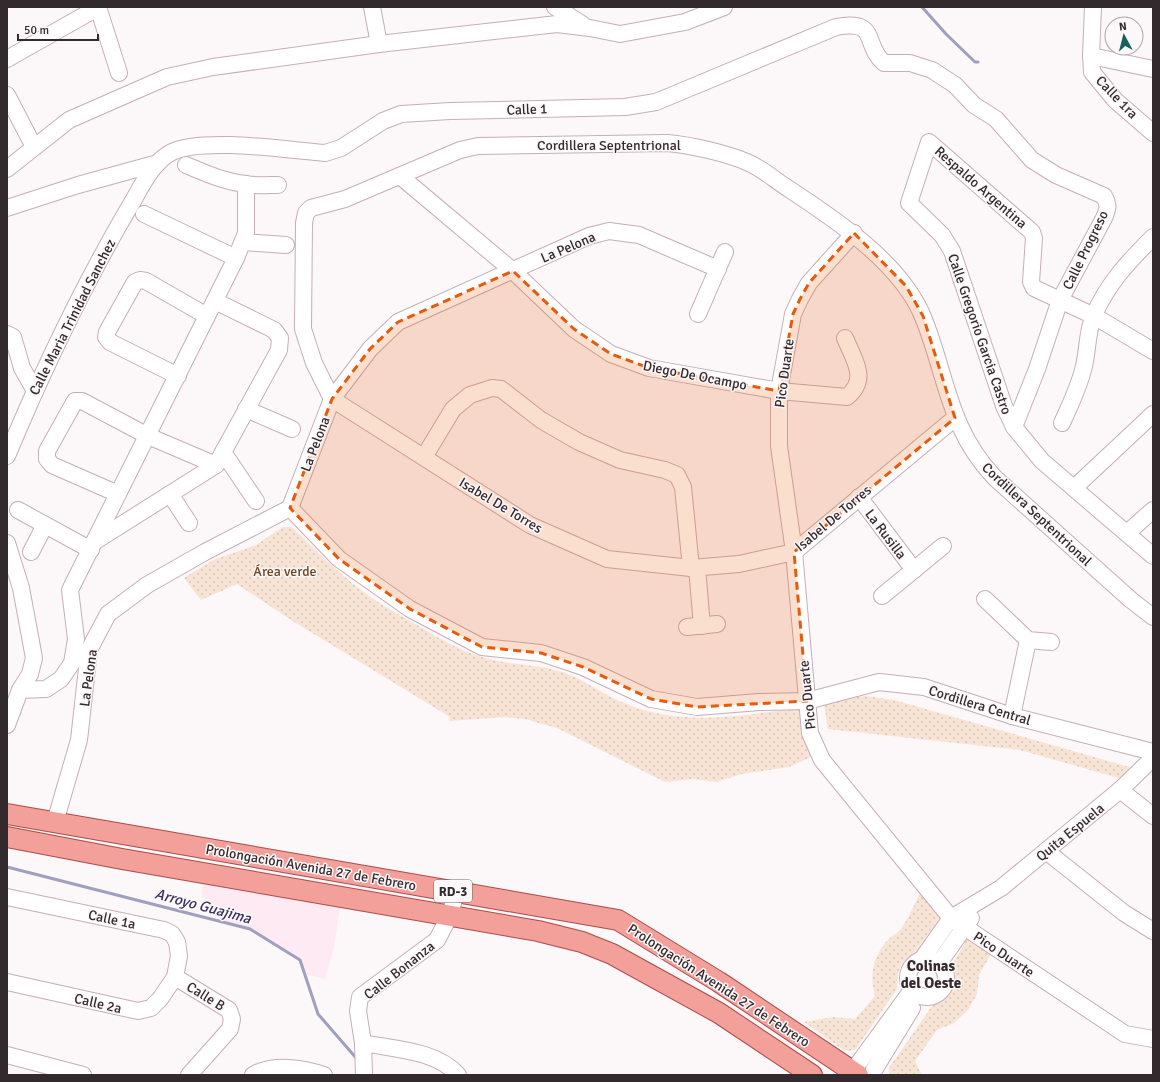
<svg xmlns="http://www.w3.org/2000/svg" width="1160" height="1082" font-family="Signika,sans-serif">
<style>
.built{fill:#feeaf2}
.park{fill:url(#park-dots)}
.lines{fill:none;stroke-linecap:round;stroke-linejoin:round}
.stream{stroke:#9f9fbf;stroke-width:3}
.minor-casing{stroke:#c6aeb7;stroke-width:18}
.major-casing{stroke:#ab4c48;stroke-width:22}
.minor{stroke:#fff;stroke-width:16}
.major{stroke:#f39f9a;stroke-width:20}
.marked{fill:#e8590c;fill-opacity:0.2;stroke:#e8590c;stroke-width:3;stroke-dasharray:8 5;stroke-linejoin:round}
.labels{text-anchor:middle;stroke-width:3;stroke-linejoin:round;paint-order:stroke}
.shield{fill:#fcf7f9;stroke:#6f686a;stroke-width:1}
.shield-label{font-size:13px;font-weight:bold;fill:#332a2d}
.street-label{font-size:14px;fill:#332a2d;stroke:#fcf7f9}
.park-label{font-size:14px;fill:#6e4421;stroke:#fcf7f9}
.water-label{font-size:15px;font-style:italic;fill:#37335f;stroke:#fcf7f9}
.neighbourhood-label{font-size:15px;font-weight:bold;fill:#332a2d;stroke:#fcf7f9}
</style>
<defs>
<pattern id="park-dots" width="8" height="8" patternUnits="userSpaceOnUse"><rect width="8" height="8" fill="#f8e4d5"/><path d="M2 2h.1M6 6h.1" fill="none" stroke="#d5c4b7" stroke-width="1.8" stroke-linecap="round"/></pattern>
</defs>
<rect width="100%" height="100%" fill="#fcf7f9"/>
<!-- built -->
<path class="built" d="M 203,883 L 340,906 L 334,947 L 325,979 L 305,974 L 300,960 L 251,929 L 221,921 L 202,896 Z"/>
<!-- park -->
<g class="park">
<path d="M 283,527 L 292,527 C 314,548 336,571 361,590 C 378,603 398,614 417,625 C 437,637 457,649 479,656 C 507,666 537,663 565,673 C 584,680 600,692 619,701 C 679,728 738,716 800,708 L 809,731 L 940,917 L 915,952 L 902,963 L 898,973 L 897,989 L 855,1050 L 845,1051 L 804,1022 L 833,1017 L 855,1019 L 875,996 C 869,975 873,956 888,940 C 891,936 897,934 900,930 C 909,919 914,904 921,891 L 813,756 L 789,767 L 742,774 L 716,782 L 693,779 L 665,782 L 557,728 L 531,721 L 531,720 L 505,717 L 449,721 L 450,717 L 291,620 L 237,584 L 201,600 L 184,578 L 213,560 L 256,545 Z"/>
<path d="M 865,696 L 894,700 L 1129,767 L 1131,769 L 1122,779 L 1020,750 L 828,729 L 824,704 L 825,702 Z"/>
<path d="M 968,937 L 1153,1043 L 1153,1048 L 1131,1043 L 1109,1032 L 991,954 L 979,975 L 977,994 L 968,1010 L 954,1023 L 937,1030 L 915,1061 L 922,1075 L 890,1075 L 889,1068 L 932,1006 L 942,1000 L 950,992 L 953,980 L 951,967 Z"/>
</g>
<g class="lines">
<!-- stream -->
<g class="stream">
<path d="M 922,7 L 946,34 L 975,62 L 978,62"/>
<path d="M 7,867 L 250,929 L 300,960 L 318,1014 L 357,1059"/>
</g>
<defs>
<g id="minor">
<path d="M 98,7 L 119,73"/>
<path d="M 372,7 L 379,44"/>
<path d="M 555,7 L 582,24"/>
<path d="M 1093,7 L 1091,56 L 1092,72 L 1115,100 L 1153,133"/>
<path d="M 1091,56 L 1153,69"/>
<path d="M 7,59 L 99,7"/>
<path d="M 7,95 L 34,147"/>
<path d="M 186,165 C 205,173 225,182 246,184 C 257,186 268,185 278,185"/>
<path d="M 7,169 L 69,120 L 167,77 L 213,67 L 379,44 L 557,24 L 590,28 L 620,34 L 685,22 L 724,7"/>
<path d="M 400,176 L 513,271 L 574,329 L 611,354 L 649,368 L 779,391 L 847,397 C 869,379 854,360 845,338"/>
<path d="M 7,208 L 78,185 L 158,163"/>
<path d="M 144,214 L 236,258"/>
<path d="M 854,233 L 809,283 L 800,299 L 793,314 L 779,391 L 779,446 L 794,552 L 810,733 L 822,760 L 951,918 L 1125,1034 L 1153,1039"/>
<path d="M 243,242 L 286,245"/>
<path d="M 698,314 L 725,252"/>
<path d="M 7,334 L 13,337 L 22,368 L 35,391"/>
<path d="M 1153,351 L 1094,316 L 1034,288 L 1031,282 L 1034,238 L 1032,232 L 929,142 L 909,203 L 942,235 L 952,251 L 1004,406 L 1014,427 L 1042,461 L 1153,556"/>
<path d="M 178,376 L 110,342 L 106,337 L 107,332 L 135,282 L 140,280 L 146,281 L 207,316"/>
<path d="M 246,409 L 292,429"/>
<path d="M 955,418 L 794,552 L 739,564 L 691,568 L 607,559 L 530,525 L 332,399 L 314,363 L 303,329 L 304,223 L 306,213 L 311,208 L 345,199 L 460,150 L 478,146 L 667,143 C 690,145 727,153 749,163 C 763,169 776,181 789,189 C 836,220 901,263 923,317 C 947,376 948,429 995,478 L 1131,600 L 1153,617"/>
<path d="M 1062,423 C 1070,405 1080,385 1084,366 C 1088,349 1087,331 1094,315 C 1108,283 1129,261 1153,237"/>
<path d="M 223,452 L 256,501"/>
<path d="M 7,456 C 42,372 81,290 127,211 C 139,192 151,162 172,152 C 203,137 288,150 325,153 L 341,148 L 383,121 L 401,114 L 450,111 L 625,107 L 656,102 L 836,27 C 880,19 862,44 884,63 L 910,63 L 932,70 L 955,85 L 974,105 L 996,119 L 1032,160 L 1056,175 L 1104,196 C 1109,205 1108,209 1104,218 L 1060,300 L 1037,369 L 1014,427"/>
<path d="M 424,457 L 453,409 L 470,395 L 492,388 L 501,389 L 541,420 L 579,442 L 620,460 L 665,470 L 677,475 L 683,487 L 691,568"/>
<path d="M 1074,488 L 1153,414"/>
<path d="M 118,494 L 52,465 L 47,459 L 47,451 L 75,401 L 82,401 L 148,436 L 216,465"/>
<path d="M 170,494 L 189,523"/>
<path d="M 859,497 L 914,570"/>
<path d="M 290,508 L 339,559 L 410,609 L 482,647 L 541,653 L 583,667 L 651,699 L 697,707 L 759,702 L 807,701 L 879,682 L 924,687 L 1012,716 L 1153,752"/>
<path d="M 18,510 L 91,550"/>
<path d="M 1127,533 L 1153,510"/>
<path d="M 94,542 L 216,465 L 279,350 L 280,338 L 274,330 L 215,301"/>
<path d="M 7,543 L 21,588 L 34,658 L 30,674 L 20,690 L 7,725"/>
<path d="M 31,552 L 45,525"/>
<path d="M 697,568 L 702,626"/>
<path d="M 882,596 L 943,546"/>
<path d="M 985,599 L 1028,640 L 1051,642"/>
<path d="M 687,627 L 717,624"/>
<path d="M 20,690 L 46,689 L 61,679 L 72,663 L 76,639 L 70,590 L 236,258 L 246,233 L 246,184"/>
<path d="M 1012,716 L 1028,640"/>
<path d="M 1120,790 L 1153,816"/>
<path d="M 55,822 L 79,740 L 89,650 L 108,614 L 147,585 L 205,552 L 290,508 L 332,399 L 370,349 L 398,322 L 589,236 L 609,231 L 639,235 L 718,269"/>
<path d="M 1046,851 L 1124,913 L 1153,931"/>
<path d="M 7,897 L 164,930 L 172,934 L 177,942 L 179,956 L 175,977 L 160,999 L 151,1008 L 138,1011 L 7,982"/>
<circle cx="927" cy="978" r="19"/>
<path d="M 922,959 L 951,918 L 1001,888 L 1120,790 L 1153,758"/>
<path d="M 939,963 L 971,918"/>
<path d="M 175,977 L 229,1010 L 232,1019 L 230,1029 L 189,1075"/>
<path d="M 363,1043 C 393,1049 436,1050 458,1075"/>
<path d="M 7,1055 L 83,1075"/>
<path d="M 253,1075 C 273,1063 303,1068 324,1075"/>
<path d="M 364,1075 L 363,1043 L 358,1011 L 360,997 L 437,940 L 450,915 L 456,892"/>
<path d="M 850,1075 L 912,990"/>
<path d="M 871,1075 L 912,1008"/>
</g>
<g id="major">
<path d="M 7,814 L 618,920 L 719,982 L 858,1075"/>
<path d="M 7,837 L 122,859 L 538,931 L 582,942 L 612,954 L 719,1013 L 812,1075"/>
</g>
</defs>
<!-- minor casing -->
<use href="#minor" class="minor-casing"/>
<!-- major casing -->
<use href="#major" class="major-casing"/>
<!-- minor -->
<use href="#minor" class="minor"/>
<!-- major -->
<use href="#major" class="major"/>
</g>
<!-- marked area -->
<path class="marked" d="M 854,233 L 906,286 L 923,316 L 955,418 L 794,552 L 807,701 L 697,707 L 651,699 L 583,667 L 541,653 L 482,647 L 410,609 L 339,559 L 290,508 L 332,399 L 370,349 L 398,322 L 513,271 L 574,329 L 611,354 L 649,368 L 779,391 L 793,314 L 800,299 L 809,283 Z"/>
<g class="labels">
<!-- shield labels -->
<rect class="shield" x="434" y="880" width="38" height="22" rx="3"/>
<g class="shield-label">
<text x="453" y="896">RD-3</text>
</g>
<!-- street labels -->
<g class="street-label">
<text transform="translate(1117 97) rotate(46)" y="5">Calle 1ra</text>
<text transform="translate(527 109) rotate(-2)" y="5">Calle 1</text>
<text x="609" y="150">Cordillera Septentrional</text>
<text transform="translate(981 187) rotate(41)" y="5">Respaldo Argentina</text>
<text transform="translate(568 247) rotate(-23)" y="5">La Pelona</text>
<text transform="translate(1085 250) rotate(-64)" y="5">Calle Progreso</text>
<text transform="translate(72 317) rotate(-63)" y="5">Calle Maria Trinidad Sanchez</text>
<text transform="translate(980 334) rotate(71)" y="5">Calle Gregorio Garcia Castro</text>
<text transform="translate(784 373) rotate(-82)" y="5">Pico Duarte</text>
<text transform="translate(695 375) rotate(11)" y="5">Diego De Ocampo</text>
<text transform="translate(315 444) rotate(-69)" y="5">La Pelona</text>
<text transform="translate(501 505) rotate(31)" y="5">Isabel De Torres</text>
<text transform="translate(1037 514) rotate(43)" y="5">Cordillera Septentrional</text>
<text transform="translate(833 518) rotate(-40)" y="5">Isabel De Torres</text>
<text transform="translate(886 534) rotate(53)" y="5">La Rusilla</text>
<text transform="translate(88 678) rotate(-82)" y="5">La Pelona</text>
<text transform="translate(807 695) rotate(-96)" y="5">Pico Duarte</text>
<text transform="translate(980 705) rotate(17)" y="5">Cordillera Central</text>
<text transform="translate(1070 832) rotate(-39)" y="5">Quita Espuela</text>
<text transform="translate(311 867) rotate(10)" y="5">Prolongación Avenida 27 de Febrero</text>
<text transform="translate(112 919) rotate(12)" y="5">Calle 1a</text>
<text transform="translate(1004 954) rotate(34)" y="5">Pico Duarte</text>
<text transform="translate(399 970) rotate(-38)" y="5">Calle Bonanza</text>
<text transform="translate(719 985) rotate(33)" y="5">Prolongación Avenida 27 de Febrero</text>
<text transform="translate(206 996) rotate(32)" y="5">Calle B</text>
<text transform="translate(98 1003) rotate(13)" y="5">Calle 2a</text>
</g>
<!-- park labels -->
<g class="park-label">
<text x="285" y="576">Área verde</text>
</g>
<!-- water labels -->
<g class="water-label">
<text transform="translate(203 906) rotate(15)" y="5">Arroyo Guajima</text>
</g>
<!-- neighbourhood labels -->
<g class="neighbourhood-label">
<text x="931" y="971">Colinas<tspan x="931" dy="17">del Oeste</tspan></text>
</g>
</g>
<!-- border -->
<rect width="1160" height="1082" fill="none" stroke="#332a2d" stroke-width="16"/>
<!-- north arrow -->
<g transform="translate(1124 36) rotate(353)"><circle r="19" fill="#fcf7f9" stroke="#aca5a7"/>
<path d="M0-3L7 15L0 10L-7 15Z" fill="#17635c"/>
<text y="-6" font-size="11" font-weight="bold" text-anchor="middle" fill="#332a2d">N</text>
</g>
<!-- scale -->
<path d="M18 34v6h80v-6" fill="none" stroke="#332a2d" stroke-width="2"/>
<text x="24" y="34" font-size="12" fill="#332a2d" stroke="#fcf7f9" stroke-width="3" paint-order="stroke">50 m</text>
</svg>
